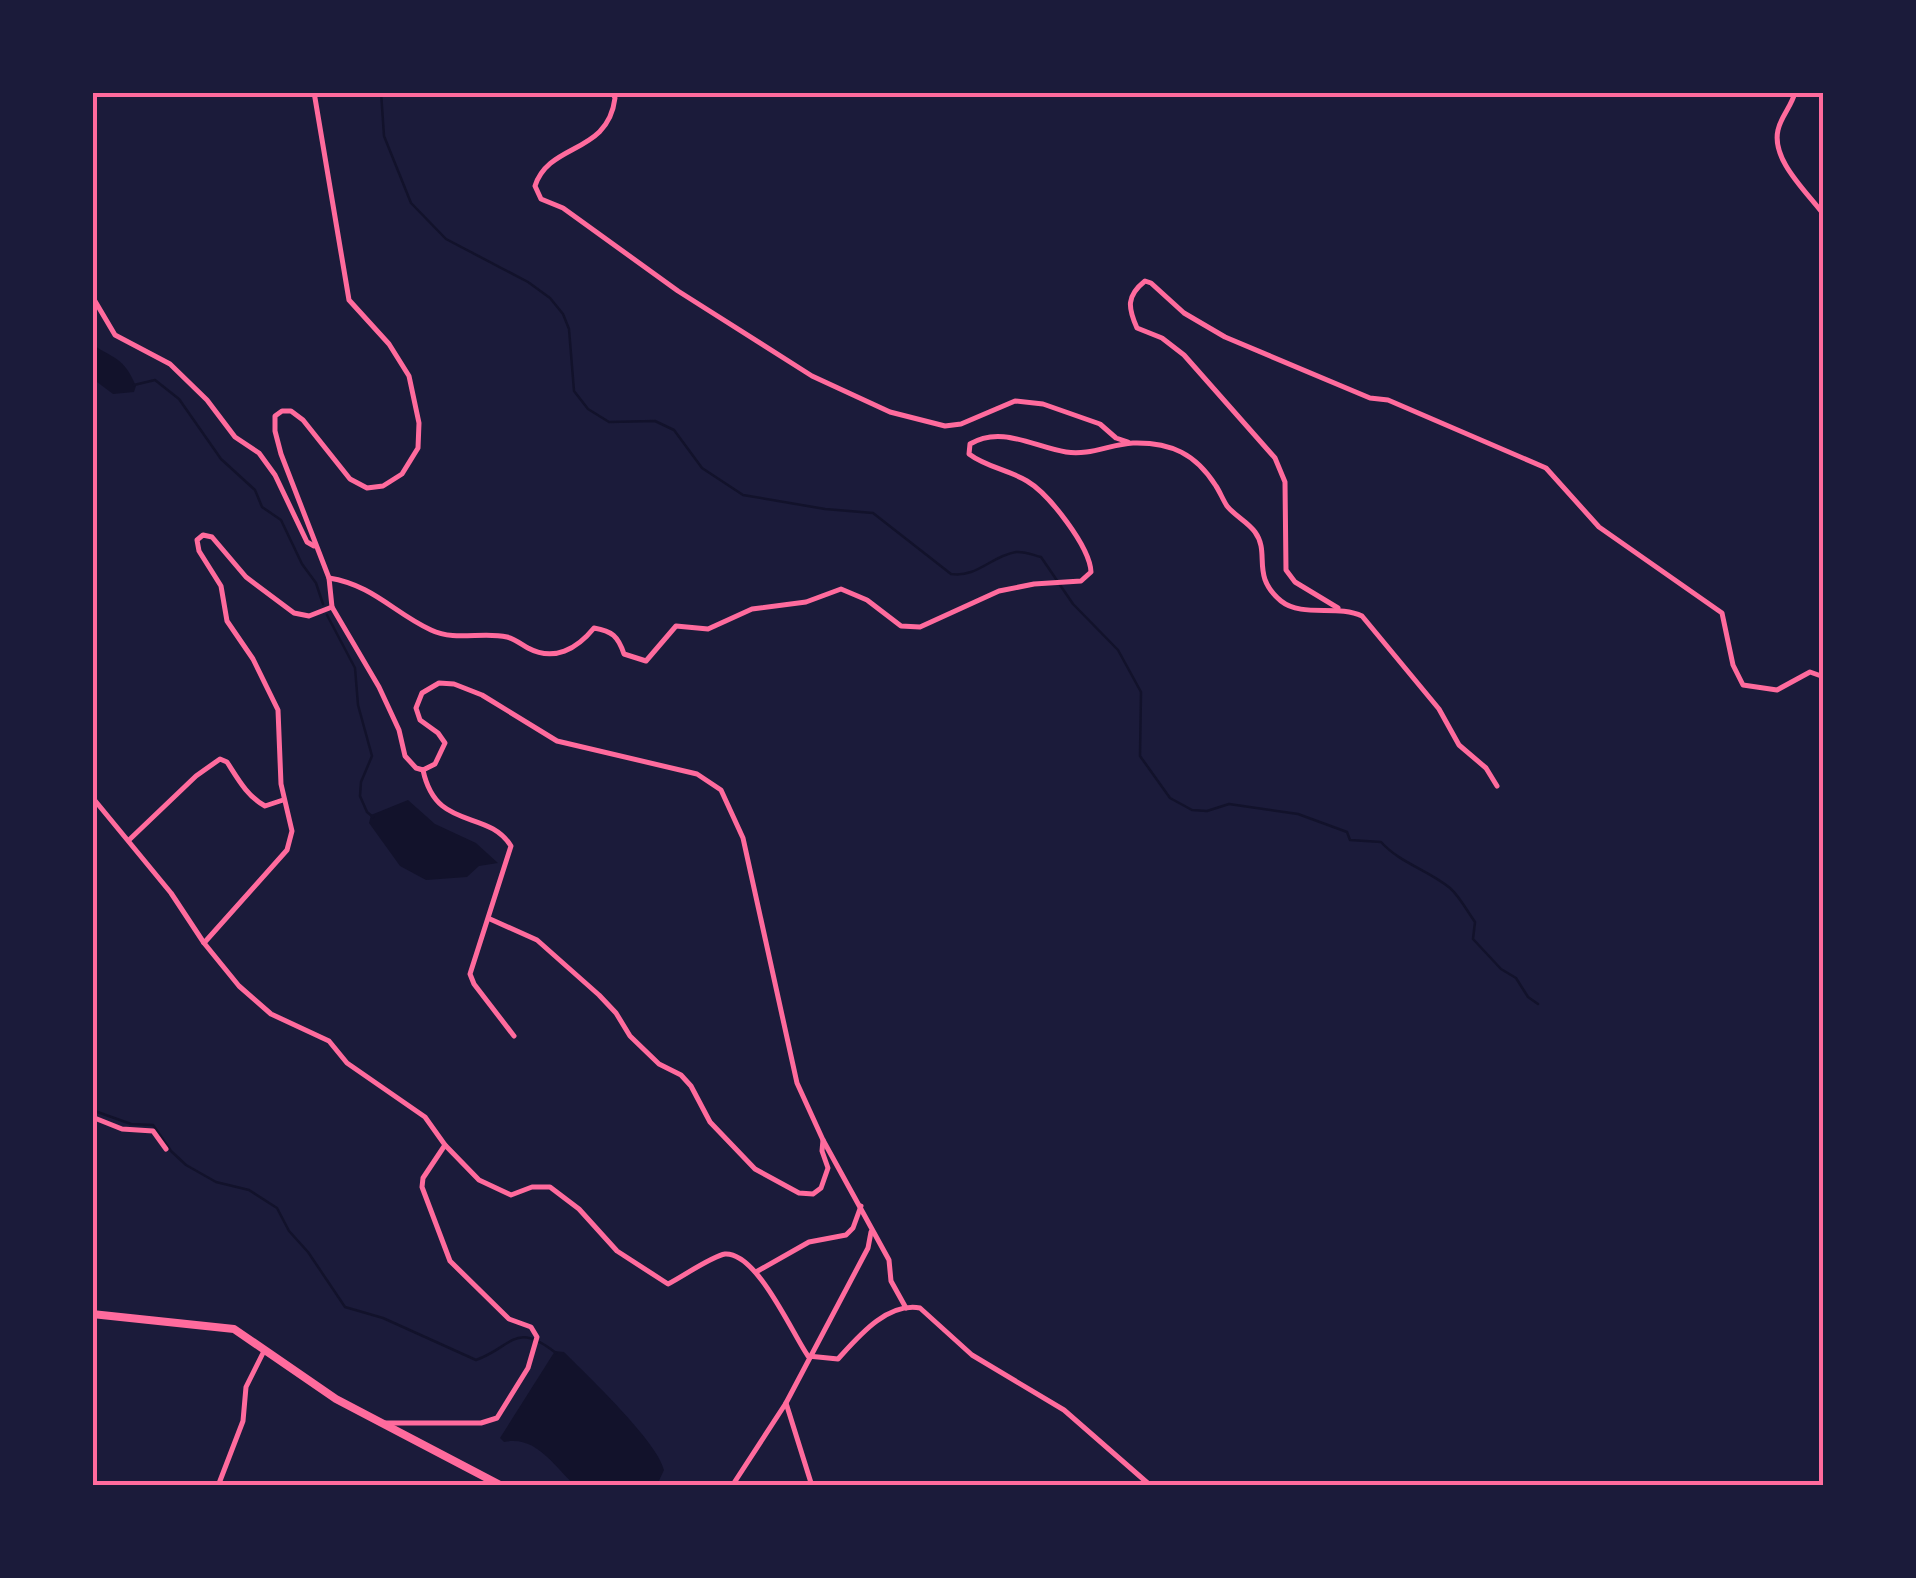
<svg xmlns="http://www.w3.org/2000/svg" width="1916" height="1578" font-family="Commissioner,sans-serif">
<style>
.water{fill:#12122b}
.lines{fill:none;stroke-linecap:round;stroke-linejoin:round}
.stream{stroke:#12122b;stroke-width:2.5}
.minor{stroke:#ff6b9d;stroke-width:5}
.primary{stroke:#ff6b9d;stroke-width:8}
.neatline{fill:none;stroke:#ff6b9d;stroke-width:4}
</style>
<rect width="100%" height="100%" fill="#1b1b3a"/>
<!-- water -->
<g class="water">
<path d="M 92,344 C 115,360 123,356 136,386 L 134,392 L 113,394 L 93,379 Z"/>
<path d="M 408,800 L 435,824 L 476,843 L 498,863 L 479,866 L 467,877 L 426,880 L 400,866 L 369,823 L 371,815 Z"/>
<path d="M 555,1351 L 564,1352 C 587,1375 658,1442 664,1470 L 657,1485 L 575,1485 C 554,1467 537,1435 504,1442 L 500,1438 Z"/>
</g>
<g class="lines">
<!-- stream -->
<g class="stream">
<path d="M 381,92 L 384,136 L 411,203 L 446,239 L 528,282 L 550,298 L 563,314 L 569,329 L 574,391 L 588,409 L 609,422 L 655,421 L 674,430 L 702,468 L 743,495 L 825,509 L 873,513 L 951,574 C 977,578 991,556 1016,552 C 1024,551 1033,555 1041,557 L 1073,604 L 1118,650 L 1141,692 L 1140,756 L 1170,798 L 1192,810 L 1207,811 L 1229,804 L 1298,814 L 1347,832 L 1350,840 L 1381,842 C 1400,863 1428,870 1450,888 C 1460,897 1467,911 1475,922 L 1473,939 L 1501,969 L 1516,978 L 1528,997 L 1538,1004"/>
<path d="M 134,385 L 155,380 L 179,399 L 221,459 L 255,490 L 262,507 L 281,520 L 302,564 L 316,583 L 323,604"/>
<path d="M 327,615 L 355,668 L 358,705 L 372,756 L 361,782 L 360,796 L 367,812 L 373,817"/>
<path d="M 92,1110 L 131,1124 L 153,1125 L 171,1151 L 186,1165 L 216,1182 L 249,1190 L 277,1208 L 289,1231 L 308,1252 L 345,1307 L 383,1318 L 476,1360 C 513,1347 514,1320 556,1353"/>
</g>
<!-- minor -->
<g class="minor">
<path d="M 314,92 L 349,300 L 389,344 L 409,376 L 419,423 L 418,448 L 402,474 L 383,486 L 367,488 L 350,479 L 303,420 L 291,411 L 282,411 L 275,416 L 275,431 L 281,454 L 329,578 L 332,607 L 379,687 L 399,730 L 405,756 L 416,768 L 423,770 L 435,764 L 445,743 L 438,733 L 420,720 L 416,708 L 422,693 L 439,683 L 454,684 L 482,695 L 557,741 L 697,774 L 721,790 L 743,838 L 797,1083 L 823,1140 L 889,1260 L 891,1281 L 906,1308"/>
<path d="M 612,92 L 615,98 C 608,155 549,142 535,186 L 541,199 L 563,208 L 678,291 L 812,376 L 890,412 L 945,426 L 961,424 L 1015,401 L 1043,404 L 1100,424 L 1116,438 L 1128,442"/>
<path d="M 1795,92 C 1792,106 1781,116 1778,130 C 1771,160 1807,192 1824,215"/>
<path d="M 92,296 L 115,335 L 170,364 L 207,400 L 235,437 L 259,453 L 275,475 L 307,542 L 314,546"/>
<path d="M 329,578 C 373,585 394,613 431,630 C 456,642 482,631 507,637 C 515,639 521,644 528,648 C 554,662 577,649 594,628 C 612,631 618,636 624,654 L 646,661 L 676,626 L 708,629 L 752,609 L 806,602 L 841,589 L 867,600 L 901,626 L 920,627 L 999,591 L 1034,584 L 1081,581 L 1091,572 C 1090,547 1049,494 1027,481 C 1009,470 986,467 969,454 L 970,444 C 1001,425 1034,447 1066,452 C 1089,456 1111,444 1133,443 C 1171,442 1196,454 1216,486 C 1220,492 1223,500 1227,506 C 1235,516 1248,522 1255,532 C 1271,554 1250,575 1281,601 C 1302,618 1338,604 1362,616 L 1439,709 L 1459,745 L 1486,768 L 1497,786"/>
<path d="M 1338,608 L 1295,582 L 1286,570 L 1285,482 L 1275,458 L 1184,355 L 1162,338 L 1137,328 C 1128,308 1126,296 1145,281 L 1151,283 L 1184,313 L 1225,337 L 1370,398 L 1388,400 L 1546,468 L 1599,527 L 1722,613 L 1733,665 L 1743,685 L 1777,690 L 1810,672 L 1824,677"/>
<path d="M 423,770 C 436,832 487,808 511,846 L 470,974 L 474,984 L 514,1036"/>
<path d="M 92,797 L 171,893 L 204,943 L 239,986 L 271,1014 L 329,1041 L 347,1063 L 425,1117 L 445,1145 L 479,1180 L 511,1195 L 532,1187 L 550,1187 L 579,1209 L 617,1251 L 668,1284 C 682,1277 712,1256 725,1254 C 757,1252 792,1333 808,1356 L 838,1359 C 858,1337 887,1302 920,1308 L 972,1355 L 1064,1410 L 1151,1486"/>
<path d="M 129,840 L 196,776 L 220,759 L 227,762 C 238,779 247,796 265,806 L 283,800"/>
<path d="M 490,919 L 537,940 L 599,995 L 616,1013 L 630,1036 L 659,1064 L 681,1075 L 691,1086 L 710,1122 L 755,1169 L 799,1193 L 813,1194 L 821,1188 L 828,1168 L 822,1151 L 823,1140"/>
<path d="M 204,943 L 287,850 L 292,831 L 281,784 L 278,710 L 253,659 L 227,621 L 221,586 L 199,551 L 197,540 L 203,535 L 212,537 L 246,577 L 294,613 L 309,616 L 332,607"/>
<path d="M 92,1117 L 122,1129 L 153,1131 L 166,1149"/>
<path d="M 756,1272 L 809,1242 L 846,1235 L 853,1228 L 861,1206"/>
<path d="M 786,1403 L 812,1486"/>
<path d="M 385,1423 L 481,1423 L 497,1418 L 528,1368 L 537,1337 L 531,1327 L 509,1319 L 450,1261 L 422,1187 L 423,1178 L 445,1145"/>
<path d="M 218,1486 L 243,1421 L 246,1387 L 264,1351"/>
<path d="M 732,1486 L 786,1403 L 868,1248 L 871,1232"/>
</g>
<!-- primary -->
<path class="primary" d="M 92,1314 L 234,1329 L 336,1399 L 502,1486"/>
</g>
<!-- border -->
<rect width="1916" height="1578" fill="none" stroke="#1b1b3a" stroke-width="190"/>
<rect x="95" y="95" width="1726" height="1388" class="neatline"/>
</svg>
